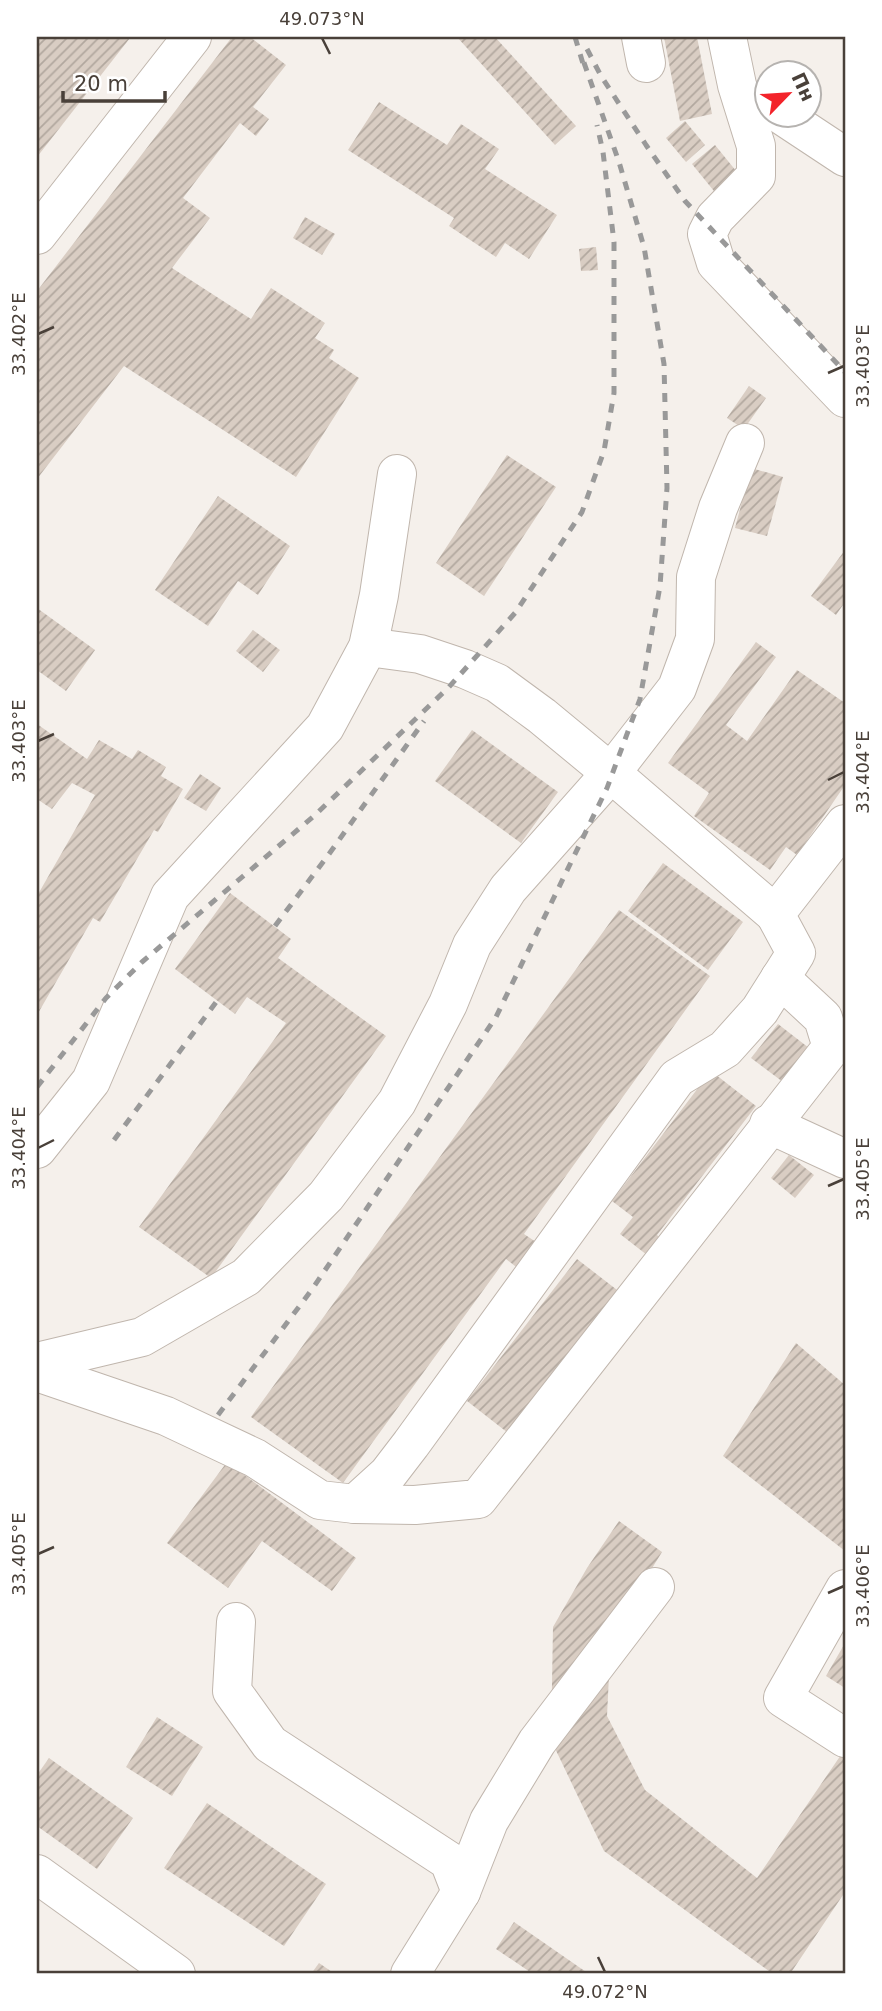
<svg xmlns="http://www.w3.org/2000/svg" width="882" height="2011" font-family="'DejaVu Sans',sans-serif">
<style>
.building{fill:url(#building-hatch)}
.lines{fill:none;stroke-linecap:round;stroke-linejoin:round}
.minor-casing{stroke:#c0b6ad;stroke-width:40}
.minor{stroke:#fff;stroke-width:38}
.rail{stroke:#999;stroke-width:5;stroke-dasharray:9 9;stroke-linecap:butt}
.ticks{fill:none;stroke:#494039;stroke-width:2.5}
.neatline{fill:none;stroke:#494039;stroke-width:2.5}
.ticks-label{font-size:18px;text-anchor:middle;fill:#494039}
</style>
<defs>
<pattern id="building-hatch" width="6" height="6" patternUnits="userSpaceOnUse" patternTransform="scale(1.75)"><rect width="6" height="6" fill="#d9cdc3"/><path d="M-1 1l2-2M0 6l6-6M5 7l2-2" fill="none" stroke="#b2a89f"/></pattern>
</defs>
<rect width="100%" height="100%" fill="#f5f0eb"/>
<!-- building -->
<g class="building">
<path d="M 37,37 L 130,38 L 37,157 Z"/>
<path d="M 232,37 L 250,37 L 286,65 L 253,107 L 269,119 L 256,136 L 240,123 L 183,198 L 210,218 L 172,268 L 251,319 L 271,288 L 325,323 L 315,338 L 334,350 L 329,358 L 359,378 L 296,477 L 124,366 L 37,479 L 37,291 Z"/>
<path d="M 457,37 L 495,37 L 576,126 L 555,145 Z"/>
<path d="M 664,37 L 697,37 L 712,114 L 680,121 Z"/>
<path d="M 379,102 L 447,145 L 461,124 L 499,149 L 485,169 L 557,215 L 529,259 L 505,243 L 496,257 L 449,226 L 454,218 L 348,150 Z"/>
<path d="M 685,121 L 705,145 L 686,162 L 666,138 Z"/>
<path d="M 715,145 L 741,177 L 718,196 L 692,164 Z"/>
<path d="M 305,217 L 335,234 L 322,255 L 293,238 Z"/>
<path d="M 596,247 L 598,270 L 581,271 L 579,249 Z"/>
<path d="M 749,386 L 766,398 L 744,429 L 727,418 Z"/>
<path d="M 507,455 L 556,487 L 484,596 L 436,563 Z"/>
<path d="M 751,468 L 783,477 L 767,536 L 735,528 Z"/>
<path d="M 218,496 L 290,546 L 258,595 L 238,581 L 208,626 L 155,590 Z"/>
<path d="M 845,550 L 845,602 L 836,615 L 811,596 Z"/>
<path d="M 37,608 L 95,650 L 66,691 L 37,670 Z"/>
<path d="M 253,630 L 280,650 L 263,672 L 236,651 Z"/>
<path d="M 756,642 L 776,657 L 726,725 L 747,741 L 797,670 L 845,703 L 845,785 L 797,855 L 786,847 L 770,870 L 694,816 L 709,793 L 668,763 Z"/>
<path d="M 37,724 L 87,759 L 99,740 L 132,759 L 138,750 L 166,767 L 161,776 L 183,789 L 158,832 L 154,830 L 100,922 L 93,918 L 37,1015 L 37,896 L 95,795 L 72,783 L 52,809 L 37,799 Z"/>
<path d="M 472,730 L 558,792 L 521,843 L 435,781 Z"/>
<path d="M 200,774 L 221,788 L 206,811 L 184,798 Z"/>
<path d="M 663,863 L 743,922 L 708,970 L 628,911 Z"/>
<path d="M 230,893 L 291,939 L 278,958 L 386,1036 L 211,1278 L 139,1227 L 286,1023 L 247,997 L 235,1014 L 175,969 Z"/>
<path d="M 619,910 L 710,976 L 524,1234 L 539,1244 L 520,1270 L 506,1259 L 343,1483 L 251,1417 Z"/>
<path d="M 778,1024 L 809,1048 L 783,1082 L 751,1058 Z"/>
<path d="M 711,1071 L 756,1106 L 657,1235 L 660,1238 L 647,1255 L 620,1234 L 633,1217 L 612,1201 Z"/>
<path d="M 789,1155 L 814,1175 L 795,1198 L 771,1178 Z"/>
<path d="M 577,1259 L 621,1293 L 512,1436 L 467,1401 Z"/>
<path d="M 796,1343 L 845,1385 L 845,1551 L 723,1456 Z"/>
<path d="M 227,1462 L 356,1558 L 332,1591 L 262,1541 L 228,1588 L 167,1543 Z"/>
<path d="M 619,1521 L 662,1552 L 611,1635 L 607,1716 L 645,1790 L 757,1878 L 845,1749 L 845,1892 L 790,1974 L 773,1974 L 604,1851 L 551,1740 L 553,1627 L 587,1568 Z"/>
<path d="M 845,1643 L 845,1688 L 826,1676 Z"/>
<path d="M 157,1717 L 203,1747 L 172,1796 L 126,1767 Z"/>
<path d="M 49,1758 L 133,1818 L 97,1869 L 37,1826 L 37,1775 Z"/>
<path d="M 207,1803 L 326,1884 L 284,1946 L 164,1868 Z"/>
<path d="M 514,1922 L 589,1974 L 533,1974 L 496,1949 Z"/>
<path d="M 319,1963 L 335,1974 L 311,1974 Z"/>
</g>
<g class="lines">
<defs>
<g id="minor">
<path d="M 641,37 L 646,63"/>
<path d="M 727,37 L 737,85 L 756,146 L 756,176 L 715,218 L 707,234 L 716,263 L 845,398"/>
<path d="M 783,116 L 845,157"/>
<path d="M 37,235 L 192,37"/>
<path d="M 368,647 L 420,654 L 465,669 L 497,683 L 542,716 L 611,773 L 775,914"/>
<path d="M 769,1124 L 845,1159"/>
<path d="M 37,1149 L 91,1081 L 170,896 L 325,727 L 368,647 L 379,595 L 397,474"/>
<path d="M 37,1362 L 142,1337 L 246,1277 L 326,1196 L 397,1102 L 448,1004 L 472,945 L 508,889 L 611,773 L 677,688 L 695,639 L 696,577 L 718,508 L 745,443"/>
<path d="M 37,1372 L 166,1416 L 255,1458 L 320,1500 L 355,1504 L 388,1474 L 411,1444 L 677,1078 L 725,1049 L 760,1010 L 796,953 L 775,914 L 845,824"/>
<path d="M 355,1504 L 415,1505 L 478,1499 L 832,1047 L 823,1018 L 780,978"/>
<path d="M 845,1589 L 783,1698 L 845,1738"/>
<path d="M 236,1622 L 232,1691 L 270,1744 L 449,1861 L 461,1892 L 410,1974"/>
<path d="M 37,1874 L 176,1974"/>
<path d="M 461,1892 L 489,1821 L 537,1742 L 655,1587"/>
</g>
</defs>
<!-- minor casing -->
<use href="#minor" class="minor-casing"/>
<!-- minor -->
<use href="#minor" class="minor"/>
<!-- rail -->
<g class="rail">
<path d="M 575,37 L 584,67"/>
<path d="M 587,49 L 601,76 L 646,145 L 685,201 L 845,372"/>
<path d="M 275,926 L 329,854 L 424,721"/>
<path d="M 37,1087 L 106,998 L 142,962 L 314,816 L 449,687 L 515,613 L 582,512 L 604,451 L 614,393 L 614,242 L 603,152 L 597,125"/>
<path d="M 114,1140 L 217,1001"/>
<path d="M 218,1415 L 313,1288 L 496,1017 L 607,788 L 640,699 L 660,586 L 667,488 L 664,364 L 644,247 L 619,162 L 582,57"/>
</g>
</g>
<!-- ticks -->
<path class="ticks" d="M 322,38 L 330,54M 38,334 L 54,327M 828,373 L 844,366M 38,741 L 54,734M 828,780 L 844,772M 38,1148 L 54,1140M 828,1186 L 844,1179M 38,1554 L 54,1547M 828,1593 L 844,1586M 598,1957 L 605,1972"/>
<!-- border -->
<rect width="882" height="2011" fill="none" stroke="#ffffff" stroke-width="77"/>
<!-- north arrow -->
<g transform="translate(788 94) rotate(65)"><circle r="33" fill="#ffffff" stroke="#b6b3b0" stroke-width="2"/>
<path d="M0-5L12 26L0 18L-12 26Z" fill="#f3232a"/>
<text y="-10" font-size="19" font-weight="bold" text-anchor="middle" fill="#494039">Пн</text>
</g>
<!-- scale -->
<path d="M63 91v10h102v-10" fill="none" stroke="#494039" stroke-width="3.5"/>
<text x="74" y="91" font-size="21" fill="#494039" stroke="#ffffff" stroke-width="5" paint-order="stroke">20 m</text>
<rect x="38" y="38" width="806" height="1934" class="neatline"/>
<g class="ticks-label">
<text x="322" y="25">49.073°N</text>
<text transform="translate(19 334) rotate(-90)" y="6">33.402°E</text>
<text transform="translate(863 366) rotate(-90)" y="6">33.403°E</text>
<text transform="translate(19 741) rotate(-90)" y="6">33.403°E</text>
<text transform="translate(863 772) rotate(-90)" y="6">33.404°E</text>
<text transform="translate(19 1148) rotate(-90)" y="6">33.404°E</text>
<text transform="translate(863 1179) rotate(-90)" y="6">33.405°E</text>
<text transform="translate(19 1554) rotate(-90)" y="6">33.405°E</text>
<text transform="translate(863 1586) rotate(-90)" y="6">33.406°E</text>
<text x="605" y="1998">49.072°N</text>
</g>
</svg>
